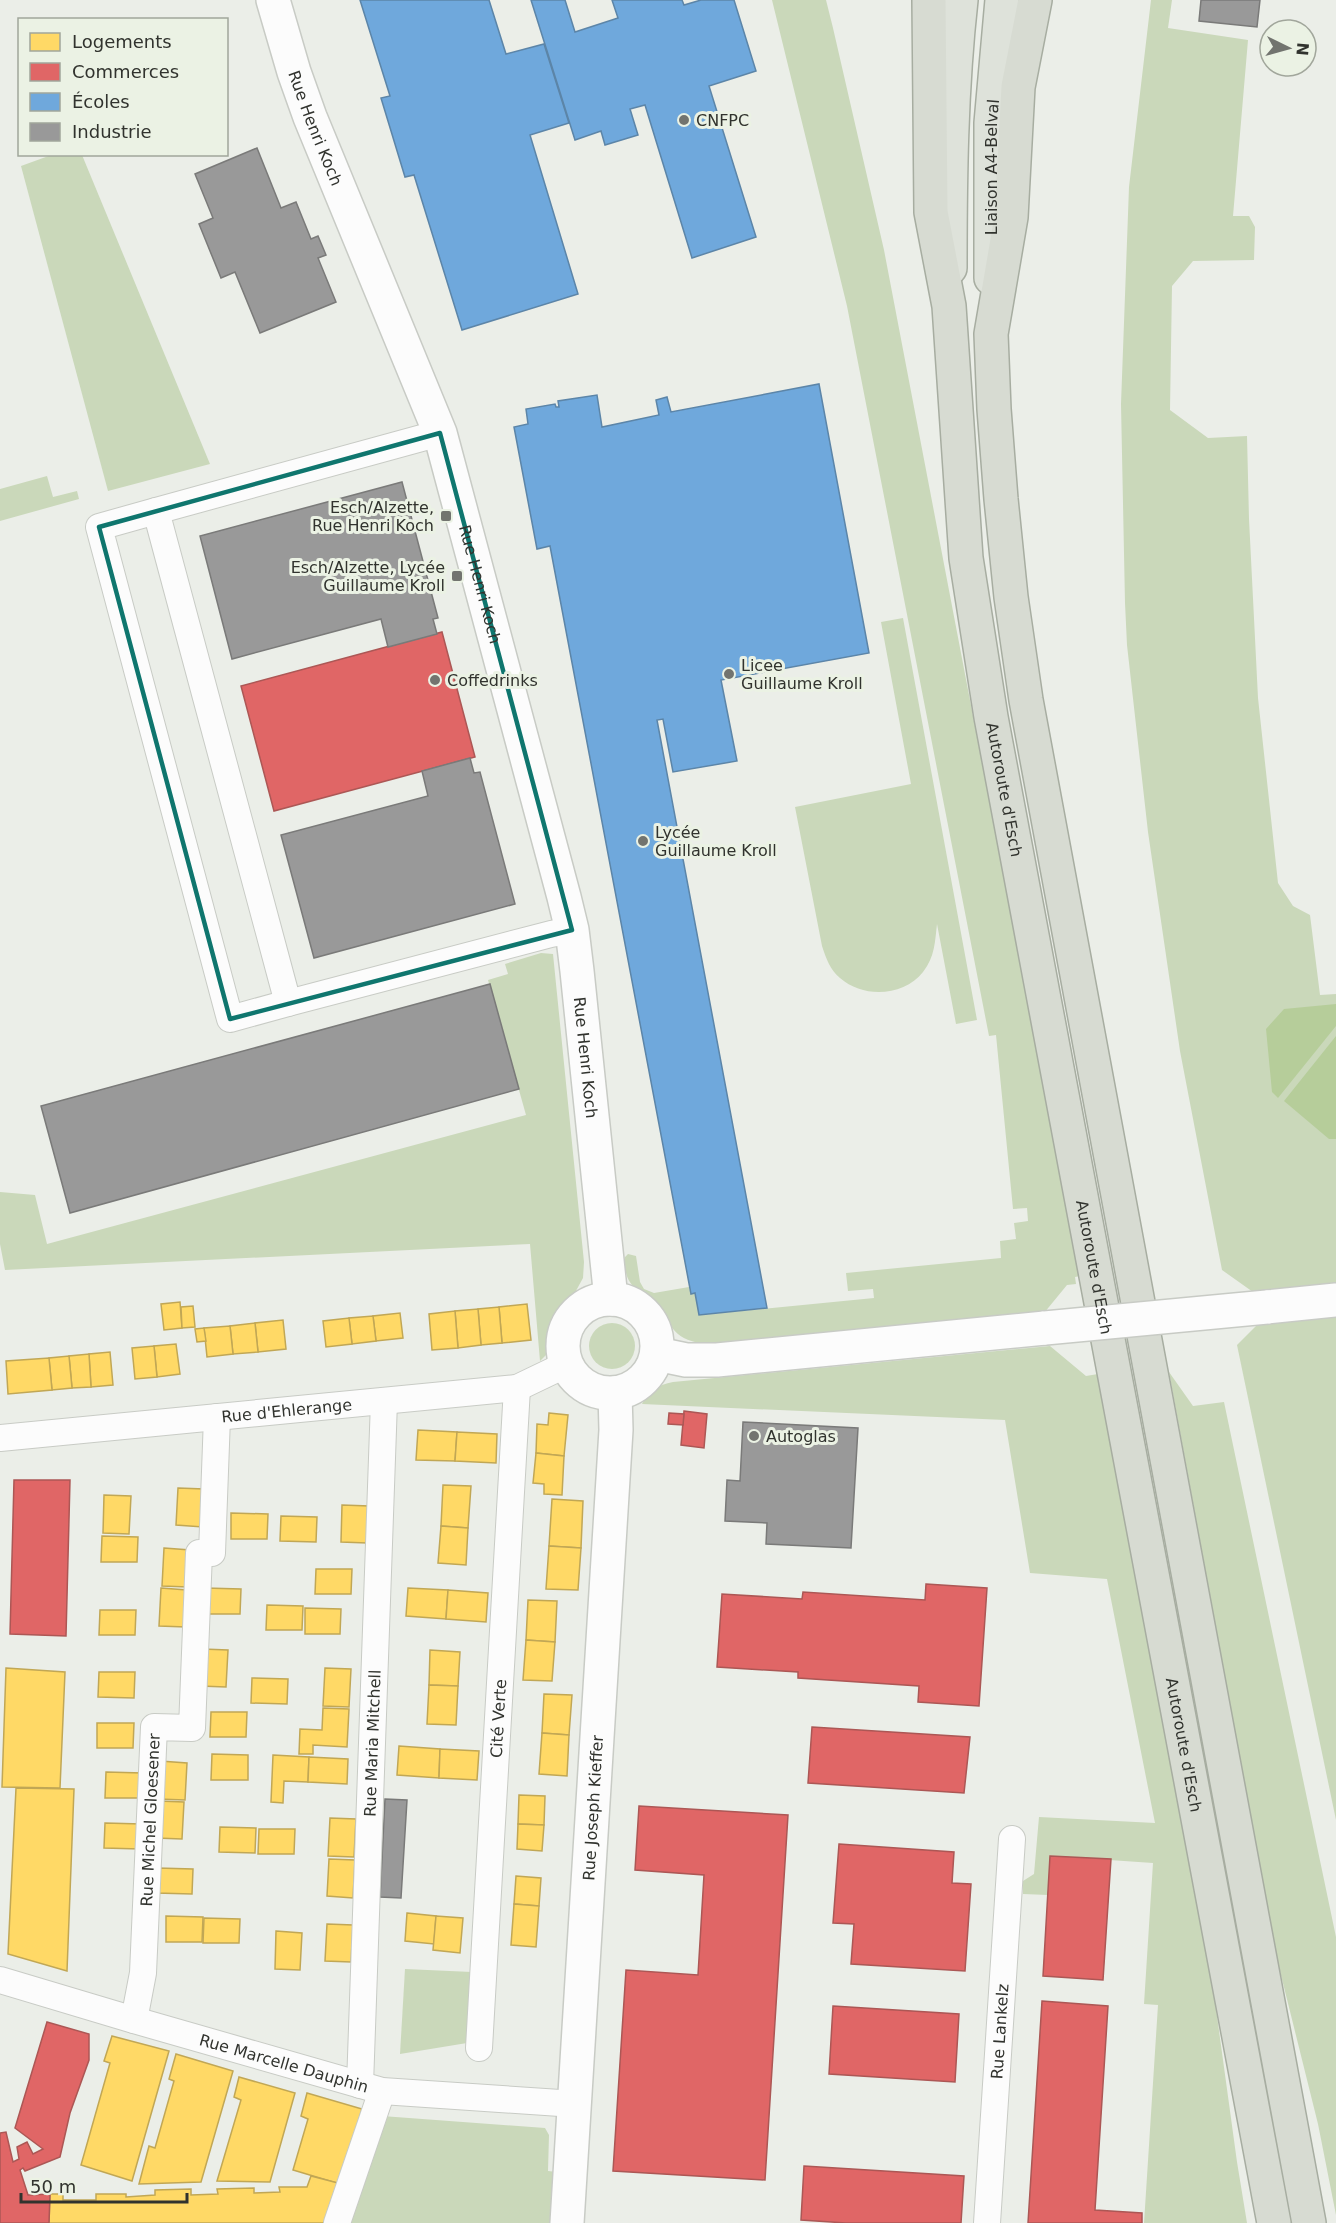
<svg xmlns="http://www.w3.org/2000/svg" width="1336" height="2223" font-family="'DejaVu Sans',sans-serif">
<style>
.green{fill:#cad8ba}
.water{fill:#b6cd9a}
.homes{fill:#ffd966;stroke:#c1a755;stroke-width:1.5}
.shops{fill:#e06666;stroke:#ac5755;stroke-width:1.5}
.schools{fill:#6fa8dc;stroke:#5c85a8;stroke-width:1.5}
.industry{fill:#999;stroke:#7a7a79;stroke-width:1.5}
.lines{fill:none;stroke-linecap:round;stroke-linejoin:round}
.minor-casing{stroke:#c8cbc5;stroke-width:28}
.tertiary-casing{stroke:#c8cbc5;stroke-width:36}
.secondary-casing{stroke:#c8cbc5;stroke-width:36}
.trunk-casing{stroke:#a7ada1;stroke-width:36}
.motorway-casing{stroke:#a7ada1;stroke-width:36}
.minor{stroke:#fcfcfc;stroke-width:26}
.tertiary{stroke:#fcfcfc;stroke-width:33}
.secondary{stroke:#fcfcfc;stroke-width:33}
.trunk{stroke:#dee2da;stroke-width:33}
.motorway{stroke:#d7dbd2;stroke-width:33}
.secondary-bridge-casing{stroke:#c8cbc5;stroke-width:36;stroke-linecap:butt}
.secondary-bridge{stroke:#fcfcfc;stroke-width:33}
.marked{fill:none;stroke:#0f766e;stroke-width:4.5;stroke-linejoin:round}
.poi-dot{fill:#72746f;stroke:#ebf2e4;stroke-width:2}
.labels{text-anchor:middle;stroke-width:6;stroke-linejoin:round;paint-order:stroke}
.poi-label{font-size:16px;fill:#31332e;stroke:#ebf2e4;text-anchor:start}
.street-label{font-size:16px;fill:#31332e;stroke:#ebf2e4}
</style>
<rect width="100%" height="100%" fill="#ebeee8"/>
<!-- green -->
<g class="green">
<path d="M 772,0 L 826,0 L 833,28 L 884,250 L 1080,1276 L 1075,1277 L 1076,1284 L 1067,1285 L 1044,1313 L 711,1345 C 670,1340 676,1327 652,1304 C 636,1288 623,1284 625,1257 L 628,1254 L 636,1256 L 640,1282 L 644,1289 L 654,1293 L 689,1287 L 691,1294 L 695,1293 L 700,1315 L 874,1298 L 873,1289 L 848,1291 L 846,1273 L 1001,1258 L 1000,1241 L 1016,1239 L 1014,1223 L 1028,1221 L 1027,1208 L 1013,1209 L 996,1035 L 989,1036 L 847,306 Z"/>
<path d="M 1151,0 L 1172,0 L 1168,28 L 1248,40 L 1233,216 L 1249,216 L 1255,227 L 1254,260 L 1193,261 L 1172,286 L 1170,410 L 1208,438 L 1247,436 L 1249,519 L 1258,698 L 1278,883 L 1293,906 L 1310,915 L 1320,995 L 1336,994 L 1336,1289 L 1253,1292 L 1222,1270 L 1180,1051 L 1148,832 L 1127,645 L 1125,603 L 1121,404 L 1129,187 Z"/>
<path d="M 54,154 L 82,155 L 210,464 L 108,491 L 21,166 Z"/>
<path d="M 47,476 L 53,497 L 77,491 L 79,499 L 0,521 L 0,489 Z"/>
<path d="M 903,618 L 977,1020 L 956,1024 L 937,924 C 935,941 935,957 923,972 C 904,996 864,999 840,978 C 830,970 826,958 822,946 L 795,807 L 911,784 L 881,622 Z"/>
<path d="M 541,953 L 553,954 L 584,1262 L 583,1278 L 555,1329 L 552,1344 L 546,1355 L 540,1361 L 530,1244 L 5,1270 L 0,1244 L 0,1192 L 35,1195 L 47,1244 L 526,1115 L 488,980 L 508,974 L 505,964 Z"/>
<path d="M 1336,1317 L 1336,1820 L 1237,1345 L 1257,1325 Z"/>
<circle cx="612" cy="1346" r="23"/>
<path d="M 1050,1346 L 1086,1376 L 1098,1374 L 1209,1958 L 1237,2162 L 1247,2223 L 1144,2223 L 1158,2005 L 1144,2004 L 1153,1863 L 1051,1856 L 1048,1895 L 1023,1894 L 1023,1881 L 1034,1874 L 1039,1817 L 1155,1823 L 1107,1579 L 1030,1573 L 1005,1420 L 642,1404 C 649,1390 658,1385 673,1382 Z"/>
<path d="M 1169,1372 L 1193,1406 L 1224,1402 L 1336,1937 L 1336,2215 L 1318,2124 L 1276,1955 Z"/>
<path d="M 405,1969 L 472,1972 L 467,2043 L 400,2054 Z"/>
<path d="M 382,2116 L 545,2128 L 549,2135 L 548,2171 L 557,2172 L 554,2223 L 347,2223 Z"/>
</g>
<!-- water -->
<g class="water">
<path d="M 1336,1004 L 1336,1026 L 1278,1098 L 1272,1092 L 1266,1029 L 1284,1009 Z"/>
<path d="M 1336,1036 L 1336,1139 L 1329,1139 L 1284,1101 Z"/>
</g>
<!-- homes -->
<g class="homes">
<path d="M 180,1302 L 182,1328 L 164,1330 L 161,1304 Z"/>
<path d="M 527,1304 L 531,1340 L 502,1343 L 499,1307 Z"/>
<path d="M 193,1306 L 195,1327 L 182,1328 L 181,1307 Z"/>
<path d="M 499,1307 L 502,1343 L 481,1345 L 478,1309 Z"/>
<path d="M 478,1309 L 481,1345 L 458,1348 L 455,1311 Z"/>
<path d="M 455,1311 L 458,1348 L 432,1350 L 429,1314 Z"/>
<path d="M 400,1313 L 403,1338 L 376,1341 L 373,1316 Z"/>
<path d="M 373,1316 L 376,1341 L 352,1344 L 349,1318 Z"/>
<path d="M 349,1318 L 352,1344 L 326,1347 L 323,1321 Z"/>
<path d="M 283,1320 L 286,1349 L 258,1352 L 255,1323 Z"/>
<path d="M 255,1323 L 258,1352 L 233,1354 L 230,1326 Z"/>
<path d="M 230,1326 L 233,1354 L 207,1357 L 204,1328 Z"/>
<path d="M 204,1328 L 206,1341 L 197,1342 L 195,1329 Z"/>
<path d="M 176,1344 L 180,1374 L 157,1377 L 154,1346 Z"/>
<path d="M 154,1346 L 157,1377 L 135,1379 L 132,1348 Z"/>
<path d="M 110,1352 L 113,1385 L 91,1387 L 89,1354 Z"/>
<path d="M 89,1354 L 91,1387 L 72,1388 L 69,1356 Z"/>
<path d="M 69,1356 L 72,1388 L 52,1390 L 49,1358 Z"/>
<path d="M 49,1358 L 52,1390 L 8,1394 L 6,1361 Z"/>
<path d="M 549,1413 L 568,1415 L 564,1456 L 536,1453 L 537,1424 L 548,1425 Z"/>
<path d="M 418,1430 L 457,1432 L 455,1461 L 416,1460 Z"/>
<path d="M 457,1432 L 497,1434 L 496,1463 L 455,1461 Z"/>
<path d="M 536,1453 L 564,1456 L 562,1495 L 544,1494 L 544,1484 L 533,1483 Z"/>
<path d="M 443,1485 L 471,1486 L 468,1528 L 441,1526 Z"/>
<path d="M 178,1488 L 204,1489 L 203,1527 L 176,1525 Z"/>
<path d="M 104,1495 L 131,1496 L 129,1534 L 103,1533 Z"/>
<path d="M 552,1499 L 583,1501 L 581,1548 L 549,1546 Z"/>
<path d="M 342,1505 L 369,1506 L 367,1543 L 341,1542 Z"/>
<path d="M 231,1513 L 268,1514 L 267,1539 L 231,1539 Z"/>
<path d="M 281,1516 L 317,1517 L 316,1542 L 280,1541 Z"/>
<path d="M 441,1526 L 468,1528 L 466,1565 L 438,1563 Z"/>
<path d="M 102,1536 L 138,1537 L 137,1562 L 101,1562 Z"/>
<path d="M 549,1546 L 581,1548 L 578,1590 L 546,1589 Z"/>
<path d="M 164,1548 L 190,1550 L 188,1587 L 162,1586 Z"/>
<path d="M 316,1569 L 352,1569 L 351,1594 L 315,1594 Z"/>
<path d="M 161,1588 L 187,1590 L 186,1627 L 159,1626 Z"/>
<path d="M 205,1588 L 241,1589 L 240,1614 L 205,1614 Z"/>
<path d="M 408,1588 L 448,1590 L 446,1619 L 406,1616 Z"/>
<path d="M 448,1590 L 488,1593 L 486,1622 L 446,1619 Z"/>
<path d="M 528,1600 L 557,1601 L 555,1642 L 526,1640 Z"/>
<path d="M 267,1605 L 303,1606 L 302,1630 L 266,1630 Z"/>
<path d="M 305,1608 L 341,1609 L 340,1634 L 305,1634 Z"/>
<path d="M 100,1610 L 136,1610 L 135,1635 L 99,1635 Z"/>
<path d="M 526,1640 L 555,1642 L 552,1681 L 523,1680 Z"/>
<path d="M 202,1649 L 228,1650 L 226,1687 L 200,1686 Z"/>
<path d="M 430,1650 L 460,1652 L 458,1686 L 429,1685 Z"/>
<path d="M 6,1668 L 65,1672 L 60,1788 L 2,1787 Z"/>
<path d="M 325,1668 L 351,1669 L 349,1707 L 323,1706 Z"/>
<path d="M 99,1672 L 135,1672 L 134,1698 L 98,1697 Z"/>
<path d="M 252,1678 L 288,1679 L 287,1704 L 251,1703 Z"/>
<path d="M 429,1685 L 458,1686 L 456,1725 L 427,1724 Z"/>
<path d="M 544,1694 L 572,1695 L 569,1735 L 542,1733 Z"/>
<path d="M 323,1708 L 349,1709 L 347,1747 L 313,1745 L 313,1754 L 299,1754 L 300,1729 L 322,1730 Z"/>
<path d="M 211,1712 L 247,1712 L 246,1737 L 210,1737 Z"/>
<path d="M 97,1723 L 134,1723 L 133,1748 L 97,1748 Z"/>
<path d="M 542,1733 L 569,1735 L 567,1776 L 539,1774 Z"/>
<path d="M 399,1746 L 440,1749 L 439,1778 L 397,1775 Z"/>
<path d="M 440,1749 L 479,1751 L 477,1780 L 439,1778 Z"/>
<path d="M 212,1754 L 248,1755 L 248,1780 L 211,1780 Z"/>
<path d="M 273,1755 L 309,1757 L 308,1782 L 284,1781 L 283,1803 L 271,1802 Z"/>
<path d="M 309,1757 L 348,1759 L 347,1784 L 308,1782 Z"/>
<path d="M 160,1761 L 187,1763 L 185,1800 L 158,1799 Z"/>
<path d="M 106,1772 L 142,1773 L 141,1798 L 105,1798 Z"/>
<path d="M 16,1788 L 74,1789 L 67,1971 L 8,1954 Z"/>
<path d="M 519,1795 L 545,1796 L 544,1825 L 518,1824 Z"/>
<path d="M 158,1801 L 184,1802 L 182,1839 L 156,1838 Z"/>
<path d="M 330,1818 L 356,1819 L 354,1857 L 328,1856 Z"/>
<path d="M 105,1823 L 141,1824 L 140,1849 L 104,1848 Z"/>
<path d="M 518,1824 L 544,1825 L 542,1851 L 517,1849 Z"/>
<path d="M 220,1827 L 256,1828 L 255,1853 L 219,1852 Z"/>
<path d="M 259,1829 L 295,1829 L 294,1854 L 258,1854 Z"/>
<path d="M 329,1859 L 355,1860 L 353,1898 L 327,1896 Z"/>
<path d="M 157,1868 L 193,1869 L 192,1894 L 156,1893 Z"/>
<path d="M 516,1876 L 541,1878 L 539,1906 L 514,1904 Z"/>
<path d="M 514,1904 L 539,1906 L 536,1947 L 511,1945 Z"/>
<path d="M 407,1913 L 436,1916 L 434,1944 L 405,1941 Z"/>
<path d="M 166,1916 L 203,1917 L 202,1942 L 166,1942 Z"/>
<path d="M 436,1916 L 463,1918 L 460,1953 L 433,1950 Z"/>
<path d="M 204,1918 L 240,1919 L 239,1943 L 203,1943 Z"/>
<path d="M 327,1924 L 353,1925 L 351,1962 L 325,1961 Z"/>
<path d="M 276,1931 L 302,1933 L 300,1970 L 275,1969 Z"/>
<path d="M 112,2036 L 169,2051 L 132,2181 L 81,2165 L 110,2063 L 104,2061 Z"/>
<path d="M 176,2054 L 233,2071 L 201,2182 L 139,2184 L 149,2146 L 155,2148 L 174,2081 L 169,2079 Z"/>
<path d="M 239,2077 L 295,2093 L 270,2182 L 217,2181 L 241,2100 L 234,2097 Z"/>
<path d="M 307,2093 L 362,2109 L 340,2184 L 293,2170 L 308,2119 L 301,2116 Z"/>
<path d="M 311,2176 L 338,2183 L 329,2223 L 49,2223 L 50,2194 L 63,2194 L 63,2200 L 96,2200 L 96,2194 L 126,2194 L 126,2197 L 155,2195 L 155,2190 L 191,2189 L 191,2195 L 218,2194 L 217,2189 L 254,2188 L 254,2193 L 280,2192 L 279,2187 L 307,2187 Z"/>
</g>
<!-- shops -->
<g class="shops">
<path d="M 442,632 L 475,757 L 274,811 L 241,686 Z"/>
<path d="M 684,1411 L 707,1414 L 704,1448 L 681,1445 Z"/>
<path d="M 669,1413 L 684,1414 L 683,1425 L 668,1424 Z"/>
<path d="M 14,1480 L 70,1480 L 66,1636 L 10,1634 Z"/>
<path d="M 926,1584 L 987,1588 L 979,1706 L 918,1702 L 919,1686 L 798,1678 L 798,1672 L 717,1667 L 722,1594 L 802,1599 L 803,1592 L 925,1600 Z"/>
<path d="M 812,1727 L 970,1737 L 964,1793 L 808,1783 Z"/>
<path d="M 639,1806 L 788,1815 L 765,2180 L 613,2171 L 626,1970 L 698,1975 L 704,1875 L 635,1870 Z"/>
<path d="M 839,1844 L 954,1852 L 952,1883 L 971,1884 L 965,1971 L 851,1964 L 854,1924 L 833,1923 Z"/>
<path d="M 1050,1856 L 1111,1859 L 1103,1980 L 1043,1976 Z"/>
<path d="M 1042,2001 L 1108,2006 L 1095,2210 L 1142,2213 L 1142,2223 L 1028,2223 Z"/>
<path d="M 833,2006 L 959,2014 L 955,2082 L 829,2074 Z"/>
<path d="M 47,2022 L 89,2034 L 89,2060 L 70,2113 L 60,2157 L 25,2171 L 23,2168 L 20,2170 L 28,2195 L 50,2194 L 49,2223 L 0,2223 L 0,2133 L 6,2132 L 13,2162 L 19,2159 L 17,2147 L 27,2142 L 33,2154 L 43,2149 L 15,2128 Z"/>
<path d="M 804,2166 L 964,2176 L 961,2223 L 846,2223 L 801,2220 Z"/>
</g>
<!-- schools -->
<g class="schools">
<path d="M 360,0 L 489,0 L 506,54 L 544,44 L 569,123 L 530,135 L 578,294 L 462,330 L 414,175 L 405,177 L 381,98 L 390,96 Z"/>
<path d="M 531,0 L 565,0 L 575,32 L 618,18 L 612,0 L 682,0 L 684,5 L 701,0 L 734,0 L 756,71 L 709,86 L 756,237 L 692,258 L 645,105 L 630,109 L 638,135 L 605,145 L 601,131 L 575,140 Z"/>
<path d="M 819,384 L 869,653 L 721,680 L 737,761 L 673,772 L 663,719 L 657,720 L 767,1308 L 699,1315 L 695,1293 L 691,1294 L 550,546 L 537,549 L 514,427 L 528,424 L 526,409 L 555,404 L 556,407 L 559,407 L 558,401 L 597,395 L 602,427 L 659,415 L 656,400 L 667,397 L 671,412 Z"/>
</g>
<!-- industry -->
<g class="industry">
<path d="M 1201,0 L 1260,0 L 1257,27 L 1199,21 Z"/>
<path d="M 257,148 L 281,208 L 296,202 L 311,239 L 318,236 L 326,255 L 318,258 L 336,302 L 260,333 L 235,272 L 221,278 L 199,224 L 213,218 L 195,174 Z"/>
<path d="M 402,482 L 438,618 L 433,619 L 437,634 L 388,647 L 381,619 L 232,659 L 200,536 Z"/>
<path d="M 470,758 L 474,773 L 480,772 L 515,904 L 314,958 L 281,835 L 428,796 L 422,771 Z"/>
<path d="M 490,984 L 519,1089 L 70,1213 L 41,1106 Z"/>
<path d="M 743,1422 L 858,1428 L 851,1548 L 766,1544 L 767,1523 L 725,1521 L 727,1480 L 740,1481 Z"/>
<path d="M 385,1799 L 407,1800 L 401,1898 L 380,1897 Z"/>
</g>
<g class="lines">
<defs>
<g id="minor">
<path d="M 440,433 L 156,511 L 288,1003 L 551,934 L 572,930"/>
<path d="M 156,511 L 99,527 L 230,1019 L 288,1003"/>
<path id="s1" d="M 0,1438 L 517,1388 L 567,1364"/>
<path id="s2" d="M 0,1980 L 134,2020 L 382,2091 L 575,2104"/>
<path id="s3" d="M 134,2020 L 143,1973 L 154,1727 L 192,1728 L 199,1553 L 212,1553 L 217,1417"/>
<path id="s4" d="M 479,2048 L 517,1388"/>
<path id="s5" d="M 360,2085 L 384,1401"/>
<path d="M 337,2223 L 382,2091"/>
<path id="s6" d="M 987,2223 L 1012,1839"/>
</g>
<g id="tertiary">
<path id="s7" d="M 273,0 L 294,72 L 310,117 L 440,433 L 564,897 L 572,930 L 577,971 L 611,1299"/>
</g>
<g id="secondary">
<circle cx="610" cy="1346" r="47"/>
<path d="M 1267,1307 L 1336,1300"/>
<path d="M 657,1354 L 686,1360 L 717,1360 L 1045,1328"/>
<path id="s8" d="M 567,2223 L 616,1430 L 615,1393"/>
</g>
<g id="trunk">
<path d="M 950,268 C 950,179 951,89 961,0"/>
<path id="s9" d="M 991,278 L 991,123 L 1002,0"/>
</g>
<g id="motorway">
<path id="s10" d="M 929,0 L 931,212 L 949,306 L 966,558 L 991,717 L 1274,2223"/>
<path d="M 1035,0 L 1018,87 L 1011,217 L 991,334 L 994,409 L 1001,499 L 1011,597 L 1026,700 L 1309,2223"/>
</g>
</defs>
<!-- minor casing -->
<use href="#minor" class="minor-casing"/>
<!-- tertiary casing -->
<use href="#tertiary" class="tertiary-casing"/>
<!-- secondary casing -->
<use href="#secondary" class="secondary-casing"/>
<!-- trunk casing -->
<use href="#trunk" class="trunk-casing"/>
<!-- motorway casing -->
<use href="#motorway" class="motorway-casing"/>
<!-- minor -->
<use href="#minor" class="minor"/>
<!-- tertiary -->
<use href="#tertiary" class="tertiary"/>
<!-- secondary -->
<use href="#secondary" class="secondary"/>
<!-- trunk -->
<use href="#trunk" class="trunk"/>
<!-- motorway -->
<use href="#motorway" class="motorway"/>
<defs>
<path id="secondary-bridge" d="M 1045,1328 L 1267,1307"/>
</defs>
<!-- secondary-bridge casing -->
<use href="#secondary-bridge" class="secondary-bridge-casing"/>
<!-- secondary-bridge -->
<use href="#secondary-bridge" class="secondary-bridge"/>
</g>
<!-- marked area -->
<path class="marked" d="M 440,433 L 572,930 L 230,1019 L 99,527 Z"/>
<!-- markers -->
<g class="poi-dot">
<circle cx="684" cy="120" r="6"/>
<rect x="440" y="510" width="12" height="12" rx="3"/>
<rect x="451" y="570" width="12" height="12" rx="3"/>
<circle cx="729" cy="674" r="6"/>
<circle cx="435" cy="680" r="6"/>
<circle cx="643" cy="841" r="6"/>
<circle cx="754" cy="1436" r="6"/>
</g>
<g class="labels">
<!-- poi labels -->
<g class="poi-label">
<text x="696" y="126">CNFPC</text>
<text x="434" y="513" text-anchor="end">Esch/Alzette,<tspan x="434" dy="18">Rue Henri Koch</tspan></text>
<text x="445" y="573" text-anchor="end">Esch/Alzette, Lycée<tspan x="445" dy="18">Guillaume Kroll</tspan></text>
<text x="741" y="671">Licee<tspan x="741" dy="18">Guillaume Kroll</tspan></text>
<text x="447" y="686">Coffedrinks</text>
<text x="655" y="838">Lycée<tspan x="655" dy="18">Guillaume Kroll</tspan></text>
<text x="766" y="1442">Autoglas</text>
</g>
<!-- street labels -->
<g class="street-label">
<text dy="6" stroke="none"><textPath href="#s7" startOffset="135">Rue Henri Koch</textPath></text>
<text dy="6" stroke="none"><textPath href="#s9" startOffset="111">Liaison A4-Belval</textPath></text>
<text dy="6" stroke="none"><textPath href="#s7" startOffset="621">Rue Henri Koch</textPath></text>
<text dy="6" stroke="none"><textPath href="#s10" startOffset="795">Autoroute d'Esch</textPath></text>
<text dy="6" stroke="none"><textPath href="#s7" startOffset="1107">Rue Henri Koch</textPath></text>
<text dy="6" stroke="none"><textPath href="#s10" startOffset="1281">Autoroute d'Esch</textPath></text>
<text dy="6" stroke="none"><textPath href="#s1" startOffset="288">Rue d'Ehlerange</textPath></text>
<text dy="6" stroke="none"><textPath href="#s4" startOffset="330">Cité Verte</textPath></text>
<text dy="6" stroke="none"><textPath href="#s5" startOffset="342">Rue Maria Mitchell</textPath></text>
<text dy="6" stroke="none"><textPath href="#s10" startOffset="1767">Autoroute d'Esch</textPath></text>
<text dy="6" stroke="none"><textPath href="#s8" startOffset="416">Rue Joseph Kieffer</textPath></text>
<text dy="6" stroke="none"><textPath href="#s3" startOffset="201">Rue Michel Gloesener</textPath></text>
<text dy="6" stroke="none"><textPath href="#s6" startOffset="192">Rue Lankelz</textPath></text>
<text dy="6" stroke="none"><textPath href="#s2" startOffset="296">Rue Marcelle Dauphin</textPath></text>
</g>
</g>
<!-- legend -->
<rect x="18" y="18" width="210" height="138" fill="#ebf2e4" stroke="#a1a69b" stroke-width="1.5"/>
<rect x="30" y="33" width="30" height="18" fill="#ffd966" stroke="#a1a69b" stroke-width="1.5"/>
<text x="72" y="48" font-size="18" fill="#31332e">Logements</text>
<rect x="30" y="63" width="30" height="18" fill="#e06666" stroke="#a1a69b" stroke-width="1.5"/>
<text x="72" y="78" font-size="18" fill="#31332e">Commerces</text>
<rect x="30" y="93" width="30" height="18" fill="#6fa8dc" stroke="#a1a69b" stroke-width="1.5"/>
<text x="72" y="108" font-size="18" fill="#31332e">Écoles</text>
<rect x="30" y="123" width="30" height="18" fill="#999999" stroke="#a1a69b" stroke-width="1.5"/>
<text x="72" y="138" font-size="18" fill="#31332e">Industrie</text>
<!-- north arrow -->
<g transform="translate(1288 48) rotate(95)"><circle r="28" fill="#ebf2e4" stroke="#a1a69b" stroke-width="1.5"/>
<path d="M0-4.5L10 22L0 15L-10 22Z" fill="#72746f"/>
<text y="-9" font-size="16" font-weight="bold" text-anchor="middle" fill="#31332e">N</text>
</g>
<!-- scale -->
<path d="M21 2193v9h166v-9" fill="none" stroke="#31332e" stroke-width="3"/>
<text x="30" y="2193" font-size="18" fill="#31332e" stroke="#ebf2e4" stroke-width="4.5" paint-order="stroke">50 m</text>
</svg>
